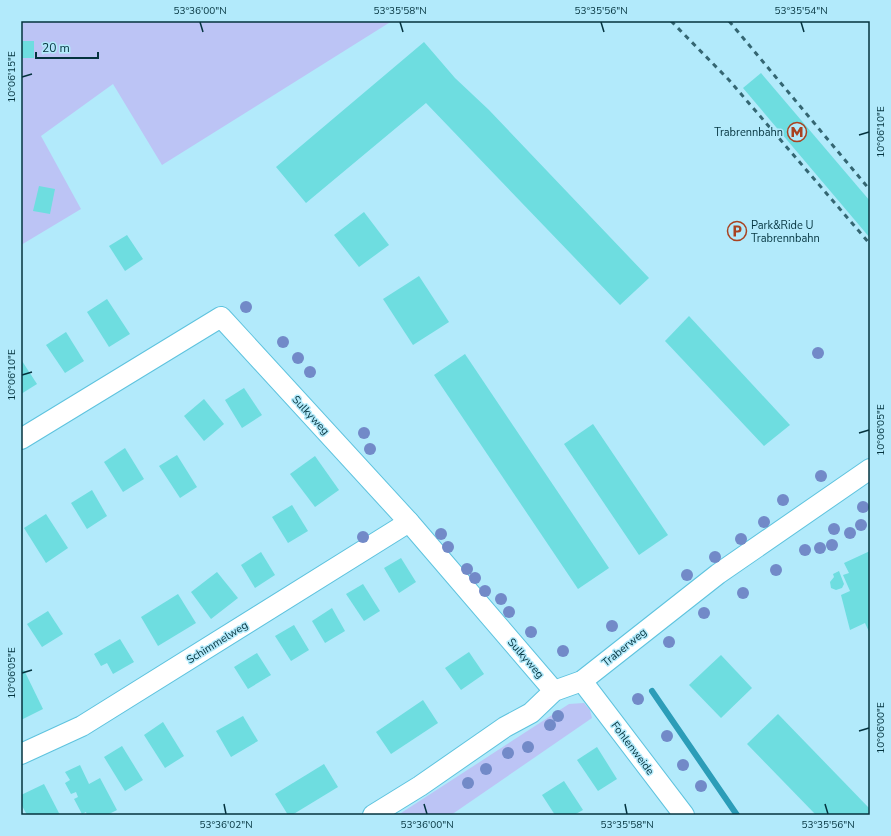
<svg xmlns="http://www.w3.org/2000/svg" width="891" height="836" font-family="'Nunito Sans',sans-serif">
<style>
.green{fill:#bcc4f5}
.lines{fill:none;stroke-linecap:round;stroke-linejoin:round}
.stream{stroke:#2c9db8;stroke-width:6}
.building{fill:#6edde0}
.street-casing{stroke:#5ec3de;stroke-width:22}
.street{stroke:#fff;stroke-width:20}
.rail{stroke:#346672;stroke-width:3;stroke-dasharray:5 5;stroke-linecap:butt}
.tree{fill:#728ac8}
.ticks{fill:none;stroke:#04333e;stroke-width:1.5}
.labels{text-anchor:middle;stroke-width:3;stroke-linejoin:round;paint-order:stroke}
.poi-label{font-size:11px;fill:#04333e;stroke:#b2eafb;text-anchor:end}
.street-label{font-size:11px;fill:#04333e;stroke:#b2eafb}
.neatline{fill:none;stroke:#04333e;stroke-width:1.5}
.ticks-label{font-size:10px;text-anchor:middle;fill:#04333e}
</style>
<rect width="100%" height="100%" fill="#b2eafb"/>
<!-- green -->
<g class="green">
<path d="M 21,21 L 392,21 L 162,165 L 113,84 L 41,136 L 81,209 L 21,245 Z"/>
<path d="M 584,703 L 590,710 L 592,718 L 451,815 L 398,815 L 569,704 Z"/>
</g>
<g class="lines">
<!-- stream -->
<path class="stream" d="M 652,691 L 737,815"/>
</g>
<!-- building -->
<g class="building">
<rect x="21" y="41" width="13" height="17"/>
<path d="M 424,42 L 455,78 L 489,110 L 649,278 L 620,305 L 426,103 L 306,203 L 276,167 Z"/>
<path d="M 761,73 L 870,201 L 870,238 L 743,88 Z"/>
<path d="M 39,186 L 55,189 L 50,214 L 33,211 Z"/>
<path d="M 364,212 L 389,245 L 359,267 L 334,235 Z"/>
<path d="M 127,235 L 143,259 L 125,271 L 109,246 Z"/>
<path d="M 419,276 L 449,322 L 413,345 L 383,299 Z"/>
<path d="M 107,299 L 130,334 L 109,347 L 87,312 Z"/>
<path d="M 689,316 L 790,425 L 764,446 L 665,341 Z"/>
<path d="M 66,332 L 84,361 L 65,373 L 46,345 Z"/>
<path d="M 465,354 L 609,568 L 578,589 L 434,375 Z"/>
<path d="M 22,361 L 37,384 L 21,394 L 21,362 Z"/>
<path d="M 244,388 L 262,415 L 242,428 L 225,400 Z"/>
<path d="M 204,399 L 224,424 L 204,441 L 184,416 Z"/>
<path d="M 593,424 L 668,535 L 639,555 L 564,444 Z"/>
<path d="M 125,448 L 144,479 L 123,492 L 104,462 Z"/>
<path d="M 177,455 L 197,487 L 180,498 L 159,466 Z"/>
<path d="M 315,456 L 339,490 L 315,507 L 290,474 Z"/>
<path d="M 92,490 L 107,516 L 87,529 L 71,503 Z"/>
<path d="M 292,505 L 308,531 L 288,543 L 272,517 Z"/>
<path d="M 46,514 L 68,548 L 46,563 L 24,528 Z"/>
<path d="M 870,551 L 870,634 L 865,623 L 850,630 L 841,595 L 850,591 L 843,575 L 849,573 L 844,563 Z"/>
<path d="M 261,552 L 275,575 L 255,588 L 241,565 Z"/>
<path d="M 401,558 L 416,582 L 399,593 L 384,568 Z"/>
<path d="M 839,571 L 844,584 L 842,588 L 836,590 L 831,588 L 830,582 L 834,577 L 833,574 Z"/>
<path d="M 217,572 L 238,598 L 211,619 L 191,592 Z"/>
<path d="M 363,584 L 380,611 L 364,621 L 346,594 Z"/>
<path d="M 178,594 L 196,623 L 158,646 L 141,617 Z"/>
<path d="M 332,608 L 345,631 L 325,643 L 312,621 Z"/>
<path d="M 48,611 L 63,634 L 42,647 L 27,624 Z"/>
<path d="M 294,625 L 309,650 L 291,661 L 275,636 Z"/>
<path d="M 120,639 L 134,662 L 113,674 L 107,663 L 101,666 L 94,654 Z"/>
<path d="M 469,652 L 484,674 L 461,690 L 445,668 Z"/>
<path d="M 257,653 L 271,675 L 248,689 L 234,667 Z"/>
<path d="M 721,655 L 752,688 L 721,718 L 689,685 Z"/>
<path d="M 24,670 L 43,709 L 21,720 L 21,672 Z"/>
<path d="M 423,700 L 438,723 L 391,754 L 376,732 Z"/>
<path d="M 778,714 L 870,809 L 870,815 L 816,815 L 747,744 Z"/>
<path d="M 243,716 L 258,741 L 231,757 L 216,731 Z"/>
<path d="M 163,722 L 184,756 L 165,768 L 144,735 Z"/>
<path d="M 122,746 L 143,780 L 125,791 L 104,757 Z"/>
<path d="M 597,747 L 617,779 L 598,791 L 577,760 Z"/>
<path d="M 324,764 L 338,787 L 292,815 L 288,815 L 275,794 Z"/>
<path d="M 80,765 L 89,784 L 100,778 L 117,810 L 107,815 L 87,815 L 86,812 L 82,814 L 74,799 L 78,797 L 76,792 L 71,794 L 65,783 L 70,780 L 65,772 Z"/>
<path d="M 564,781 L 583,810 L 574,815 L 555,815 L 542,795 Z"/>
<path d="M 44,784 L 60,815 L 27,815 L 21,804 L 21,795 Z"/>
</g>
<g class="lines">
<defs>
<g id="street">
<path d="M 21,439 L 221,317 L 409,522 L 554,691"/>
<path d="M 582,681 L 684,815"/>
<path d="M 21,754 L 82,726 L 409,522"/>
<path d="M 373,815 L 420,786 L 505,727 L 531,713 L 554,691 L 582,681 L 718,574 L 870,469"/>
</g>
</defs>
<!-- street casing -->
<use href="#street" class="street-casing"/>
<!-- street -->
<use href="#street" class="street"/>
<!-- rail -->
<g class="rail">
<path d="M 671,21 L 729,80 L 870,244"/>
<path d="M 729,21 L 870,190"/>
</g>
</g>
<!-- trees -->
<g class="tree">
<circle cx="246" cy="307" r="6"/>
<circle cx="283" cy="342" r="6"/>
<circle cx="818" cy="353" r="6"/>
<circle cx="298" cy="358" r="6"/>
<circle cx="310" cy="372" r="6"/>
<circle cx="364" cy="433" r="6"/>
<circle cx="370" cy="449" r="6"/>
<circle cx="821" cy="476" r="6"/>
<circle cx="783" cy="500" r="6"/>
<circle cx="863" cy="507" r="6"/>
<circle cx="764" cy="522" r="6"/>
<circle cx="861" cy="525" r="6"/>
<circle cx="834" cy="529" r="6"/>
<circle cx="850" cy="533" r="6"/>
<circle cx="441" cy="534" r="6"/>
<circle cx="363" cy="537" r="6"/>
<circle cx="741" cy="539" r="6"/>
<circle cx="832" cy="545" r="6"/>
<circle cx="448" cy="547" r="6"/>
<circle cx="820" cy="548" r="6"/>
<circle cx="805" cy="550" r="6"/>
<circle cx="715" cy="557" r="6"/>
<circle cx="467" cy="569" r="6"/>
<circle cx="776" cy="570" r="6"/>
<circle cx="687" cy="575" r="6"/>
<circle cx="475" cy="578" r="6"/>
<circle cx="485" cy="591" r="6"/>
<circle cx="743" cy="593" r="6"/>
<circle cx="501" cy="599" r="6"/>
<circle cx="509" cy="612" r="6"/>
<circle cx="704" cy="613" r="6"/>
<circle cx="612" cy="626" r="6"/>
<circle cx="531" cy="632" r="6"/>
<circle cx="669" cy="642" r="6"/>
<circle cx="563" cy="651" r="6"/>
<circle cx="638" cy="699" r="6"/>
<circle cx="558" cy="716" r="6"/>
<circle cx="550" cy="725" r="6"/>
<circle cx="667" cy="736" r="6"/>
<circle cx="528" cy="747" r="6"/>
<circle cx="508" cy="753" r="6"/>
<circle cx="683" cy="765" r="6"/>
<circle cx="486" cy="769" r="6"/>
<circle cx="468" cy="783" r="6"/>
<circle cx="701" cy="786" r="6"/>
</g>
<!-- ticks -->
<path class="ticks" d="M 200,22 L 203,32M 400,22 L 403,32M 601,22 L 604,32M 801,22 L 804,32M 22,77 L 32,74M 859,135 L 869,132M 22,375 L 32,372M 859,433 L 869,430M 22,673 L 32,670M 859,731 L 869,728M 224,804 L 226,814M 424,804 L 427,814M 625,804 L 627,814M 825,804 L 828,814"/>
<!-- icons -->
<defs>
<symbol id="metro-ring" viewBox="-11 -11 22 22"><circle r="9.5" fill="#b2eafb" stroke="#a94220" stroke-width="1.5"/><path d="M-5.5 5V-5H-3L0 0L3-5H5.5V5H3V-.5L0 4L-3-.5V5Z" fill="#a94220"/></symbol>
<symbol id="parking-ring" viewBox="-11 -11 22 22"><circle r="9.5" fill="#b2eafb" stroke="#a94220" stroke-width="1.5"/><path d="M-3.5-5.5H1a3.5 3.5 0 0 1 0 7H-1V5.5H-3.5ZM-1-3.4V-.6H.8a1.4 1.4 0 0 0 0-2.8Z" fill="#a94220"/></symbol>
</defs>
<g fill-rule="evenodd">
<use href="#metro-ring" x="786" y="121" width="22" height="22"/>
<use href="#parking-ring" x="726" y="220" width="22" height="22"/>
</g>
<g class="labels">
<!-- poi labels -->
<g class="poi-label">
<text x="783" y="136">Trabrennbahn</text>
<text x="751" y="229" text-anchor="start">Park&amp;Ride U<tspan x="751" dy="13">Trabrennbahn</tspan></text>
</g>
<!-- street labels -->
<g class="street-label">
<text transform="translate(311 415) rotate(47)" y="4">Sulkyweg</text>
<text transform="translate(217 642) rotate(-32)" y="4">Schimmelweg</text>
<text transform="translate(624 647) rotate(-39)" y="4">Traberweg</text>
<text transform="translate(526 658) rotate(49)" y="4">Sulkyweg</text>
<text transform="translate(633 748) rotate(53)" y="4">Fohlenweide</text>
</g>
</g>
<!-- border -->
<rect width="891" height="836" fill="none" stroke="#b2eafb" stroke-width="44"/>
<!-- scale -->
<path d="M36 52v6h62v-6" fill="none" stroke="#04333e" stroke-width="2"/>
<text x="42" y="52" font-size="12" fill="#04333e" stroke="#b2eafb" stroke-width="3" paint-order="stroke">20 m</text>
<rect x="22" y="22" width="847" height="792" class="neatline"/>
<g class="ticks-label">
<text x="200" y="14">53°36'00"N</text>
<text x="400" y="14">53°35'58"N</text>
<text x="601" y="14">53°35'56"N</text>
<text x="801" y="14">53°35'54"N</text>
<text transform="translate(11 77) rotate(-90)" y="4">10°06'15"E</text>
<text transform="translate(880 132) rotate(-90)" y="4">10°06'10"E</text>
<text transform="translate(11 375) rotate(-90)" y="4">10°06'10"E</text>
<text transform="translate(880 430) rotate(-90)" y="4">10°06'05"E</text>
<text transform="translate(11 673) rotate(-90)" y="4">10°06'05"E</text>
<text transform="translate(880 728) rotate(-90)" y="4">10°06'00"E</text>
<text x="226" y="828">53°36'02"N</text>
<text x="427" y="828">53°36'00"N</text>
<text x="627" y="828">53°35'58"N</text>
<text x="828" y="828">53°35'56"N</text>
</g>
</svg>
